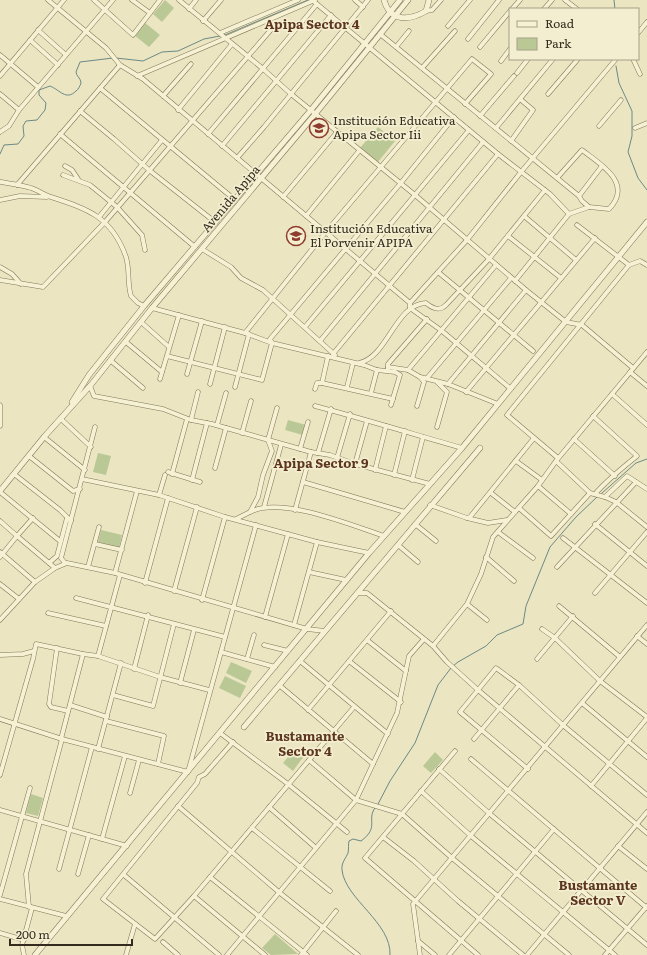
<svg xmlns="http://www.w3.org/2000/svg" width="647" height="955" font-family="Literata,serif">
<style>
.green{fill:#bac896}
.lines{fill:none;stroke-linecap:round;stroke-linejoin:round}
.stream{stroke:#6b8a87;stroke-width:1}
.minor-casing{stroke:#83765a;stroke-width:5}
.tertiary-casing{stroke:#83765a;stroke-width:6}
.minor{stroke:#f6f1d3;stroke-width:4}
.tertiary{stroke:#f6f1d3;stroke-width:5}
.labels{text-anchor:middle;stroke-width:3.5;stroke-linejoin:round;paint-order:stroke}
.poi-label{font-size:12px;fill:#332b1d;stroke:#f3eed0;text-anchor:start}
.street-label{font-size:12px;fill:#332b1d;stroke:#f3eed0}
.neighbourhood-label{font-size:13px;font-weight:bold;fill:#5d361f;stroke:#f3eed0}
</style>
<rect width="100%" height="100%" fill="#ebe5c1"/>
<!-- green -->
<g class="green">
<path d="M 165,0 L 174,8 L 162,22 L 153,14 Z"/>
<path d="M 144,22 L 160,35 L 149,47 L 134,35 Z"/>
<path d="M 378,127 L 395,141 L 378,162 L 360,148 Z"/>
<path d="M 288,420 L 306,425 L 303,435 L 285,430 Z"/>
<path d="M 98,453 L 111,456 L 106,475 L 93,472 Z"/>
<path d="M 101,530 L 122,535 L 119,548 L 98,542 Z"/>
<path d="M 231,662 L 252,671 L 246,683 L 226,673 Z"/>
<path d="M 225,676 L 246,686 L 240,698 L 219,688 Z"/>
<path d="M 295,749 L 304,756 L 293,771 L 283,763 Z"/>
<path d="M 435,752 L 443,760 L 431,773 L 423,766 Z"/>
<path d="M 31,794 L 43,798 L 38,816 L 26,813 Z"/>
<path d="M 275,934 L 298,954 L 271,955 L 262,948 Z"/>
</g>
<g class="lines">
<!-- stream -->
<g class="stream">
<path d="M 614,0 L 615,9"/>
<path d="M 225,35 L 308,0"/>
<path d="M 116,58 L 143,61 L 162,52 L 178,51 L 204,39 L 220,36"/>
<path d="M 616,66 L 619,83 L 632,111 L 632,136 L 628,152 L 638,178 L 647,190"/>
<path d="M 0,154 L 4,145 L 18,144 L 24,136 L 23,126 L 26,121 L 37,120 L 45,110 L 46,103 L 39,95 L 39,90 L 50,86 C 60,90 66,101 76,91 C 78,90 80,86 81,83 C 81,78 76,76 76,72 L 80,62 L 113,58"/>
<path d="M 602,493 L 636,463 L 647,459"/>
<path d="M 453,666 L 458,662 L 486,646 L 497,635 L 523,624 L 526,606 L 550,547 L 576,517 L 597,497"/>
<path d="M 377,806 L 390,781 L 415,743 L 438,685 L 451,668"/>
<path d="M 375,808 C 366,820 380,827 361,841 L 353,839 L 349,841 C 348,844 349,849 348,853 C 346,858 341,863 342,870 C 345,899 392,923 390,955"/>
</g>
<defs>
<g id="minor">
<path d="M 48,0 L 106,48 L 120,65 L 143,79 L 410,303 L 410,308 L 442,331 L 511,389"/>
<path d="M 94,0 L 133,35 L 160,0"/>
<path d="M 132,0 L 150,13"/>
<path d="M 179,0 L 262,68 L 291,94 L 415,195 L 526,290 L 566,322 L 582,325 L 633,368"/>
<path d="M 312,0 L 498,154 L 550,194 L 569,214 L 589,207 L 609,209 C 634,183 600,164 582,150 L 557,178"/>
<path d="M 355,0 L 363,7"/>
<path d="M 565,0 L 577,9"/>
<path d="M 189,9 L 196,0"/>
<path d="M 512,9 L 520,0"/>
<path d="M 544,9 L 552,0"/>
<path d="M 426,11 L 432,10 L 441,0"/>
<path d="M 203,21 L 221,0"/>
<path d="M 448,26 L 470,0"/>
<path d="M 38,30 L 66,55"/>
<path d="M 220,33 L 298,0"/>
<path d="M 638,33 L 647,22"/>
<path d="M 380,34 L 579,196 L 602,166"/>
<path d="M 468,39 L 499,0"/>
<path d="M 30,40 L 58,65"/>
<path d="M 396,47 L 409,31"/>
<path d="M 480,47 L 510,11"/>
<path d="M 0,55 L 38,87"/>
<path d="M 633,59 L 640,74"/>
<path d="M 501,61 L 510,49"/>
<path d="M 422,68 L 455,31"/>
<path d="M 517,73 L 528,59"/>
<path d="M 0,76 L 64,0"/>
<path d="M 137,76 L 315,0"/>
<path d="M 100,88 L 234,199"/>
<path d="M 0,94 L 19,110"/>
<path d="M 548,94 L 578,59"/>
<path d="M 163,96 L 191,64"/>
<path d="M 178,110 L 232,44"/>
<path d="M 80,111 L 114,139 L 149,170 L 215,222"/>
<path d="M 480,116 L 514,76"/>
<path d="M 599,126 L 621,100"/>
<path d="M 496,128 L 553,59"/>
<path d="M 635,128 L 647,123"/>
<path d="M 0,132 L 9,126 L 19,110 L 113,0"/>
<path d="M 60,134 L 195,247"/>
<path d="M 208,134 L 317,4"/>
<path d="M 511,141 L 533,110 L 520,99"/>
<path d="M 222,146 L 331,15"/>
<path d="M 237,158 L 264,127 L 368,0"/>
<path d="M 65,166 L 72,170 L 78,179"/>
<path d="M 63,175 L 90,185 L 117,207 L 142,235 L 145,250"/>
<path d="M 1,182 C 11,184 22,185 31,188 C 38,190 44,195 51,197 C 88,209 112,217 126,257 C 130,270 127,283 131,296 L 138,303 L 144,306"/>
<path d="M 17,185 L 120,65"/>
<path d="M 579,196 L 582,201 L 589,207"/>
<path d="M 283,197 L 337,132"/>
<path d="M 0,200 L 20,196 L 47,197"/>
<path d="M 306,216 L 359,151"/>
<path d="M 524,216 L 576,260"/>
<path d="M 99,217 L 162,140"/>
<path d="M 577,225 L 629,265"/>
<path d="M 508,236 L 561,278"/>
<path d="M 202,249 L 231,267 L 241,278 L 263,290 L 335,355"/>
<path d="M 0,267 L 12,274 L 21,284"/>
<path d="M 438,272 L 533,351"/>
<path d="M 0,280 L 43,287 L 105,222 L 275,25"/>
<path d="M 515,281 L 569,214"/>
<path d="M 410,303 L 467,240 L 521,172 L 616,59"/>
<path d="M 152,308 L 245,333 L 272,343 L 364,365 L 377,370 L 395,372 L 400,375 L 391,405"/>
<path d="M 141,322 L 169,347"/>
<path d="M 305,327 L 469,130"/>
<path d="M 245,333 L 325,233 L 472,59 L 491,74 L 465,104"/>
<path d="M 320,341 L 483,142"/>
<path d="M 126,342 L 162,372"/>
<path d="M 333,354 L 498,154"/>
<path d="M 167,356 L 262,380 L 272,343 L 270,339 L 400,184 L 454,117"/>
<path d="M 110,360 L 143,388"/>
<path d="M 359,363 C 388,357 395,304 426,303 C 432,308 439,312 446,305 L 489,259 L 545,190"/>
<path d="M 388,367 L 408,370 L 420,377 L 448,384 L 498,404"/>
<path d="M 388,369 L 388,364 L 427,319"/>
<path d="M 408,370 L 496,265"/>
<path d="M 630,372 L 647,386"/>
<path d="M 187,374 L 202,321"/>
<path d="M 427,378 L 511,278"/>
<path d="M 160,379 L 179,315"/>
<path d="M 322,383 L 393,399"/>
<path d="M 210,384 L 225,327"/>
<path d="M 448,384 L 526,290"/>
<path d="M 90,386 L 94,396 L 163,409 L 191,420 L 212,424 L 311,452 L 330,455 L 355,464 L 430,484"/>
<path d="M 235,387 L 249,334"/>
<path d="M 347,387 L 353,363"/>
<path d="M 315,389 L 317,383 L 322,383 L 328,356"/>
<path d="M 466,392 L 595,238"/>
<path d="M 371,393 L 377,370"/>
<path d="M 612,394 L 647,425"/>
<path d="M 0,405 L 0,426"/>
<path d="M 315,406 C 364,419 413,434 462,448"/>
<path d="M 417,406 L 424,382 L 420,377"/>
<path d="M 593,416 L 637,456 C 622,468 607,480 595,494"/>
<path d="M 61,419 L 91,447"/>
<path d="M 191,420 L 198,392"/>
<path d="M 217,425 L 226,393"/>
<path d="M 437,427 L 447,392 L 437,382"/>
<path d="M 242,433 L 251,401"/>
<path d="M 44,437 L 85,470"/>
<path d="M 574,439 L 615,476"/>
<path d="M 300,449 L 308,422"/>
<path d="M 318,453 L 331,409"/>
<path d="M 29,456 L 73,491 L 80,489"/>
<path d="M 337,458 L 350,414"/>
<path d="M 558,458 L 507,415 L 629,265 L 640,261 L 647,265"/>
<path d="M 516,461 L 542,480"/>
<path d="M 556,461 L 590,493 L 605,497 L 616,502 L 647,527"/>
<path d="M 355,464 L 367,421"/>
<path d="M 215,468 L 226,428"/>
<path d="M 375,470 L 386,426"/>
<path d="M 168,472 L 200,482"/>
<path d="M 14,474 L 60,510 L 71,521"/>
<path d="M 172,474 L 187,419"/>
<path d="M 394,475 L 405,431"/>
<path d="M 82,479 L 159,495 L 225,517 L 317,542 L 369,553"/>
<path d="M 192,480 L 207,423"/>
<path d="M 412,480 L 423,437"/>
<path d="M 303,482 L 405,512"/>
<path d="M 538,486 L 571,514"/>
<path d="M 0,492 L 60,541"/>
<path d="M 491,493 L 515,512"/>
<path d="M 159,495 L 165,475"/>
<path d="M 605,497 L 627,476 L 647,489"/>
<path d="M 430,505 L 467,518 L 470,517 L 534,438"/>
<path d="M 264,507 L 281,445"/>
<path d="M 519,508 L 551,536 L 590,493"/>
<path d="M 295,510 L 311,452"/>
<path d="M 250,512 C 281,496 351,525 384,536"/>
<path d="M 467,518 L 488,523 L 507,520"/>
<path d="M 236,519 L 250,512 L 258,497 L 263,475 L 272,451 L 268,440 L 277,408"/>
<path d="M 0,521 L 17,536 L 33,518"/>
<path d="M 415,524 L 436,541"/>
<path d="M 595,524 L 647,566"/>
<path d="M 498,532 L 533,558"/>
<path d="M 563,538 L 647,603"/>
<path d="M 95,544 L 122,550"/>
<path d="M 398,545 L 418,562"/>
<path d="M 0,552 L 35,582"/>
<path d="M 0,557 L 17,536 L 55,568"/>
<path d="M 486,557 L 514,581"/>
<path d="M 49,563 L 57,556 L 67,518"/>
<path d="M 65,563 L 61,558 L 95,427"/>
<path d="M 88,567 L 99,527"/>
<path d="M 557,567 L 636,482"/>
<path d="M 309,572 L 346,580"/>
<path d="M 115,573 L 137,491"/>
<path d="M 145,583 L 168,498"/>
<path d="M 0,584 L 19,599"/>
<path d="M 174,591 L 197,507"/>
<path d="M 357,593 L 367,593 L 433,646 L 447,662 L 478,690 L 647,833"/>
<path d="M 595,593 L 647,532"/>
<path d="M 76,598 L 225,637"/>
<path d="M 202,600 L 225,517"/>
<path d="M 467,604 L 487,620"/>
<path d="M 559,606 L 620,657"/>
<path d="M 48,613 L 106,626"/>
<path d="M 265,617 L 288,534"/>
<path d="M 0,620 L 35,582 L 55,568 L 67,563 L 115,573 L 307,629 L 325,631"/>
<path d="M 294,625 L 317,542"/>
<path d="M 542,629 L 555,638 L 600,681 L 647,717"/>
<path d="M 637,636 L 647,644"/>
<path d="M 367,640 L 406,671"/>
<path d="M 264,645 L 288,651"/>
<path d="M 433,646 L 467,604 L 481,574 L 493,537 L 538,486 L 556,461 L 647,352"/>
<path d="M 57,648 L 49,704 L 51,707 L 68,711"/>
<path d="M 221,652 L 275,667"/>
<path d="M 0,655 L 23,654 L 34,651"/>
<path d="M 98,656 L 120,575"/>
<path d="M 247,659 L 254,635"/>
<path d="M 537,659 L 573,616"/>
<path d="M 300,661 L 388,734"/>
<path d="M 349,661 L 401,702"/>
<path d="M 134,669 L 148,615"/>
<path d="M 180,683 L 194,630"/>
<path d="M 279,685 L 373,764"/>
<path d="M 113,695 L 153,706 L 174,624"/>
<path d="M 582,703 L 647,757"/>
<path d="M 70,705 L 107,717"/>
<path d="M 308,710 L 391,611"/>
<path d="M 0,719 L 62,739 L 188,772 L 256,525"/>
<path d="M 106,721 L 164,736 L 158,764"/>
<path d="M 220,733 L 288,784 L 347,832"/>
<path d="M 61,739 L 83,654"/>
<path d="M 474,739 L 519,685"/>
<path d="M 233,742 L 205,774 L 199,777 L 197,783 L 103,899 L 155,939 L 194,896 L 354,707"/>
<path d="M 98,749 L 121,663"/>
<path d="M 455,751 L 365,858 L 478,955"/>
<path d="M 471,759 L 647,908"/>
<path d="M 309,760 L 356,800 L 402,814 L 452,858 L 569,955"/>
<path d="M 439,769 L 490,814 L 647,945"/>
<path d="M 528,769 L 460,712 L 496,668 L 519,685 L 564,726 L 647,795"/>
<path d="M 0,775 L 33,659 L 36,644 L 83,654 L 98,656 L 160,677 L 209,690"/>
<path d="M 591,786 L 647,718"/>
<path d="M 421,791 L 471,836 L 615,955"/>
<path d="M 130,793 L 139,760"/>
<path d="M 178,806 L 280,893 L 358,955"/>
<path d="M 269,807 L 316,848"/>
<path d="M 0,810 L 127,846"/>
<path d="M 252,828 L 330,891"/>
<path d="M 383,837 L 414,861 L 458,901 L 523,955"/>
<path d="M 102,839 L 125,756"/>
<path d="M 618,846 L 647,869"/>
<path d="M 59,869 L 92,747"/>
<path d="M 78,874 L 89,835"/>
<path d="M 124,875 L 219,955"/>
<path d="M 210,877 L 307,955"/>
<path d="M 0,895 L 30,788"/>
<path d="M 194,896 L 265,955"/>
<path d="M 0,899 L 66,916"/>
<path d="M 29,907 L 26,874 L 62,739"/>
<path d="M 0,933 L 24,940"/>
<path d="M 418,941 L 435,955"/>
<path d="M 163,942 L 178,955"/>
<path d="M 24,955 L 22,945 L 32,908"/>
<path d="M 126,955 L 135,924"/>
<path d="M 227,955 L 356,800 L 397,713 L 409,656 L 424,639"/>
<path d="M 301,955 L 336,911"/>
<path d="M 420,955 L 413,904 L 647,625"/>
<path d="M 449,955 L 554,829"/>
<path d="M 527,955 L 647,812"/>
<path d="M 605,955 L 647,906"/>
</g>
<g id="tertiary">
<path d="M 384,0 C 390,22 409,21 426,11 L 429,0"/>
<path d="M 72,402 L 89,375 L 144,306 L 311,110 L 400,0"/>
<path d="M 0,491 L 44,437 L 90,386 L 152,308 L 316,113 L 408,0"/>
<path d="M 244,727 L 480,448"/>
<path d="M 35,955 L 369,553 L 462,448 L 647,222"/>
</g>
</defs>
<!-- minor casing -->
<use href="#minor" class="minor-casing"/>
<!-- tertiary casing -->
<use href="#tertiary" class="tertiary-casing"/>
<!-- minor -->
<use href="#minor" class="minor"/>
<!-- tertiary -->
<use href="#tertiary" class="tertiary"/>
</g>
<!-- icons -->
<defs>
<symbol id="school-ring" viewBox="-11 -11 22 22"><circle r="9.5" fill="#f3eed0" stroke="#8e3c2d" stroke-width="1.5"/><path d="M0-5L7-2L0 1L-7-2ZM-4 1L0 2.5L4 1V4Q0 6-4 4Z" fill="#8e3c2d"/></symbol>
</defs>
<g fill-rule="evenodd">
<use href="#school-ring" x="308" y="117" width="22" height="22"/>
<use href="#school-ring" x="285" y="225" width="22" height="22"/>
</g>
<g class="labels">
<!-- poi labels -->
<g class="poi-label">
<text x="333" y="125">Institución Educativa<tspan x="333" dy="14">Apipa Sector Iii</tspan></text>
<text x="310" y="233">Institución Educativa<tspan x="310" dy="14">El Porvenir APIPA</tspan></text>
</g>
<!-- street labels -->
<g class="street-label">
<text transform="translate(231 199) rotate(-50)" y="4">Avenida Apipa</text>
</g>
<!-- neighbourhood labels -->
<g class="neighbourhood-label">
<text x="312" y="29">Apipa Sector 4</text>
<text x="321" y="468">Apipa Sector 9</text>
<text x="305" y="741">Bustamante<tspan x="305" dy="15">Sector 4</tspan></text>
<text x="598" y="890">Bustamante<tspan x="598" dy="15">Sector V</tspan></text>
</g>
</g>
<!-- legend -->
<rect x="509" y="8" width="130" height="52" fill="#f3eed0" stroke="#a6a088"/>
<rect x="517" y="21" width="20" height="6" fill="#f6f1d3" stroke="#a6a088"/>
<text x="545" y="28" font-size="12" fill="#332b1d">Road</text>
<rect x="517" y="38" width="20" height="12" fill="#bac896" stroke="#a6a088"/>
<text x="545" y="48" font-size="12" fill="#332b1d">Park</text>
<!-- scale -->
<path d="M10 939v6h122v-6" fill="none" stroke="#332b1d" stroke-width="2"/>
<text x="16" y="939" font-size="12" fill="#332b1d" stroke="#f3eed0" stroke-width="3" paint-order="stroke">200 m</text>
</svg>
